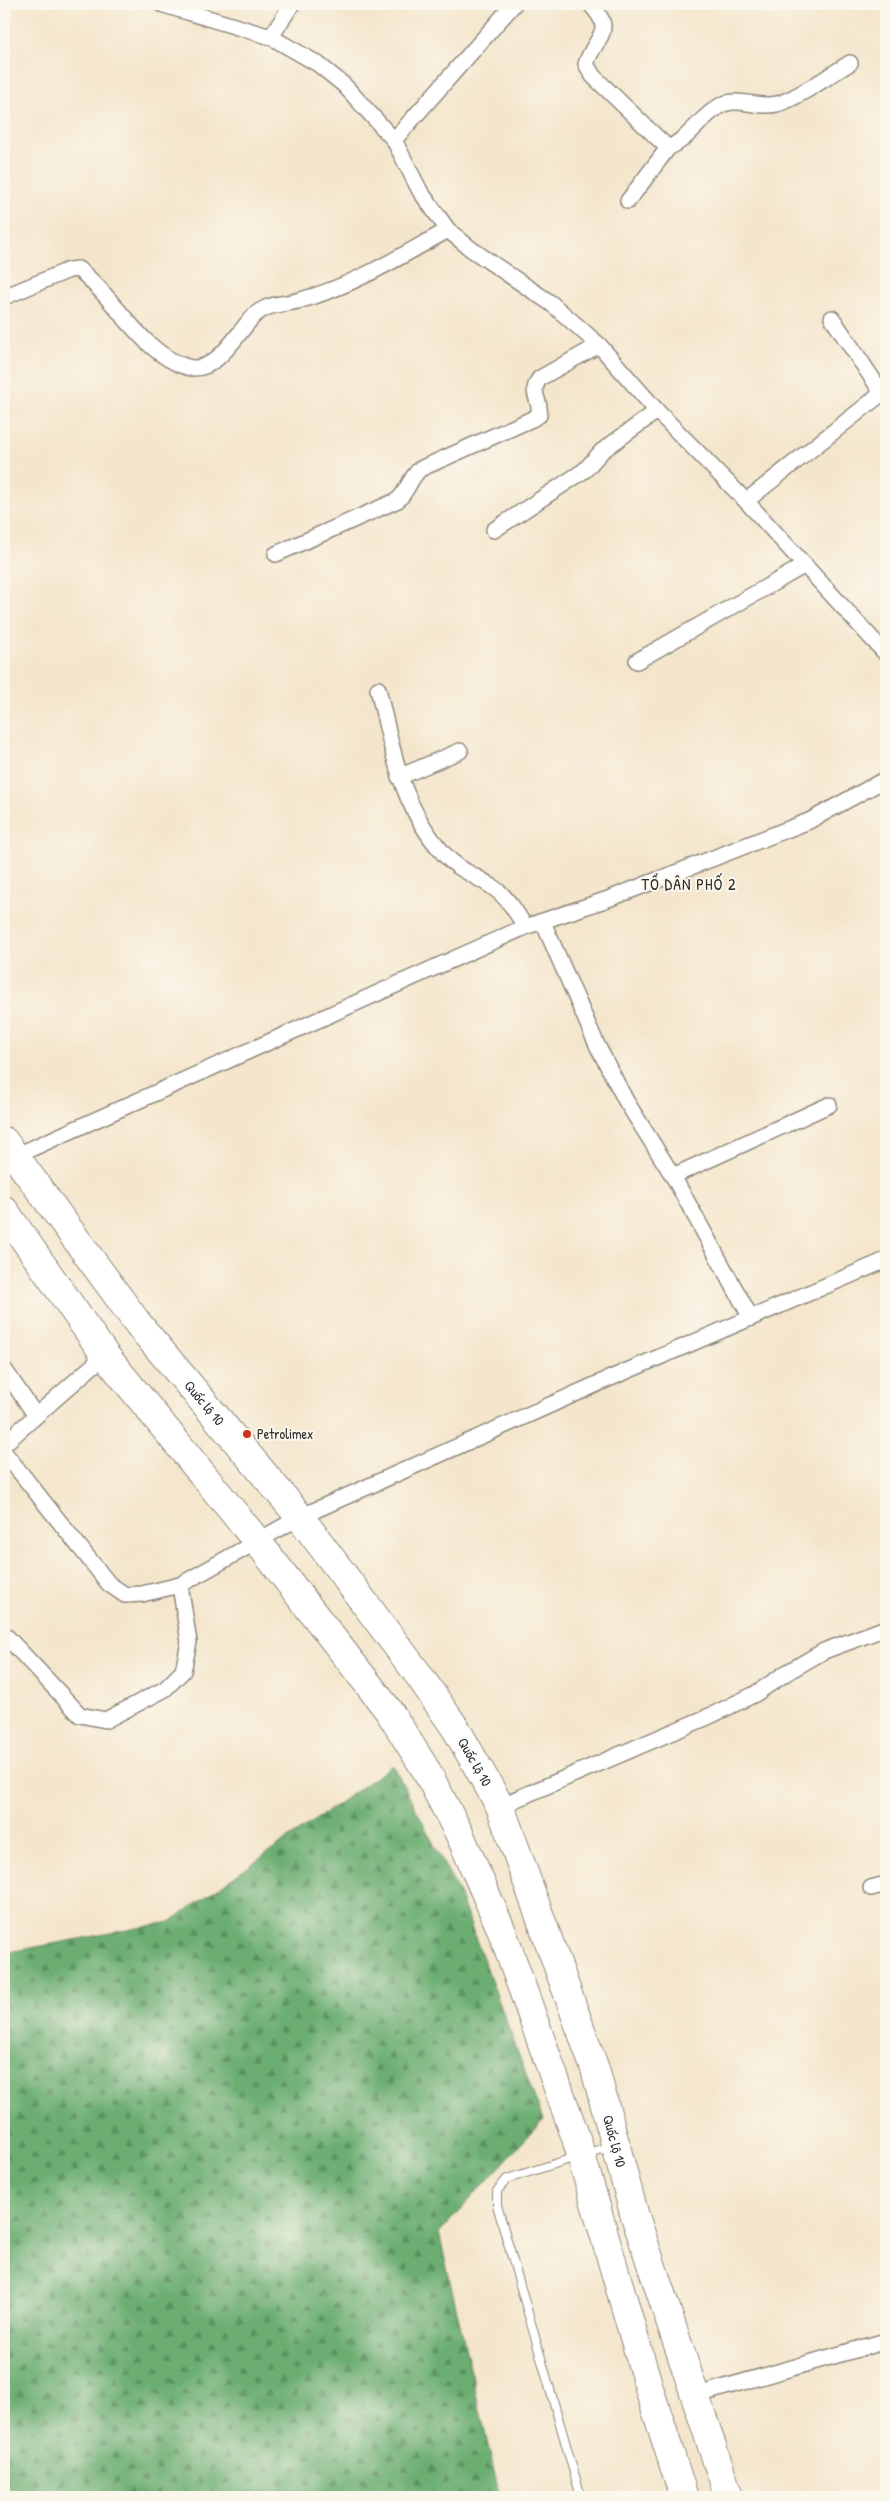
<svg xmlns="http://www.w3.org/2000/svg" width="890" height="2501" font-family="'Patrick Hand',sans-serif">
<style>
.forest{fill:url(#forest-firs);stroke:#4c6c4e}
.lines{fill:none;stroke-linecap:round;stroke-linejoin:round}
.lane-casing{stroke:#90887c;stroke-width:10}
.street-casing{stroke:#90887c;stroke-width:18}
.highway-casing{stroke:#90887c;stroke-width:30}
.lane{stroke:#fff;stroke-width:8}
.street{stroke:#fff;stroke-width:15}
.highway{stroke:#fff;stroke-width:28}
.poi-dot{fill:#c8321e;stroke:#fbf7ec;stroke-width:2}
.labels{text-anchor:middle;stroke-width:4;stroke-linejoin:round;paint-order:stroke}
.street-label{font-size:14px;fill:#2b2b2b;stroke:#fbf7ec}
.poi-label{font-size:14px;fill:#2b2b2b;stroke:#fbf7ec;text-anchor:start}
.quarter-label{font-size:16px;letter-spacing:1px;fill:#2b2b2b;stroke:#fbf7ec}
</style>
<defs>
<pattern id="forest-firs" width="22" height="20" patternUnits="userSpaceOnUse" patternTransform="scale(1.25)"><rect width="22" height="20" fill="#6cae72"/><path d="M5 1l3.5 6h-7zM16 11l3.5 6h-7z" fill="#598e5e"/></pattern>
</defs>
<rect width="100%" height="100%" fill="#fbf7ec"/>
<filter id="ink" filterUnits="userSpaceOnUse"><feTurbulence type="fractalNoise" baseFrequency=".02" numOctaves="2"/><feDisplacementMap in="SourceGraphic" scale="10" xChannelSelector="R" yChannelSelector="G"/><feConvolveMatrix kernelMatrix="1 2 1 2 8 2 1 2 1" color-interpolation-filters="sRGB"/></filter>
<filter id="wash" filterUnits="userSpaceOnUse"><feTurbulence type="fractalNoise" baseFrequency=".0096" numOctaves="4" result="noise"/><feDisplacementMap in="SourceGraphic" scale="20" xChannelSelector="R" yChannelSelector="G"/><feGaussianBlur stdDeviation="1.12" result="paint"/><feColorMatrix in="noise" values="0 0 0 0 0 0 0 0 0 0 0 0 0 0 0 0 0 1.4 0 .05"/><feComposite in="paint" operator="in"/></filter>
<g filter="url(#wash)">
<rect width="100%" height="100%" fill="#f4e6cc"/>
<!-- forest -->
<path class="forest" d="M 393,1765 L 458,1891 L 543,2120 L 439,2233 L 500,2497 L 4,2497 L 4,1953 L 170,1922 Z"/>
</g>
<g filter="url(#ink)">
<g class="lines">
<defs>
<path id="lane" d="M 581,2497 L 497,2205 L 497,2191 L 507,2179 L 611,2146"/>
<g id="street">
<path d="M 161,4 L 271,37 L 318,64 L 344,85 L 394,140 L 420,191 L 448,230 L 471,249 L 552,304 L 599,345 L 657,411 L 746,501 L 886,654"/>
<path d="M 590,4 C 617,32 595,36 586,64 L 593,76 L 668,148 C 689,139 699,119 718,107 C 737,95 756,109 777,104 C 797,99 831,74 850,63"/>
<path d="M 271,37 L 292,4"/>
<path d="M 394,140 L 514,4"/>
<path d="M 628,201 L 668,148"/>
<path d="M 4,297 L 69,270 L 78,269 C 114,296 142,354 187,367 C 214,375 235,337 250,320 C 265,302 280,306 301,300 C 353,286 401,256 448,230"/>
<path d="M 832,318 L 882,393"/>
<path d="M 746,501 L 886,390"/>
<path d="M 494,530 L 585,470 L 602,451 L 657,411"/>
<path d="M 276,554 L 398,500 C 408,490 410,478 420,469 L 532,419 L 539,415 C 542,399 528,394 540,378 L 599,345"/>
<path d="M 637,661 L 805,565"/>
<path d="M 378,689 C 393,750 400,806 444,854 C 458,870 477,876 494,888 C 508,898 517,913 525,927"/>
<path d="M 399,777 L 460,751"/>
<path d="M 543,922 L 597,1045 L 626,1101 L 673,1176 L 751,1318"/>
<path d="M 15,1156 L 525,927 L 611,898 L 809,821 L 886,779"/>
<path d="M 673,1176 L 829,1105"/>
<path d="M 4,1369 L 36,1416"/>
<path d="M 4,1444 L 105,1355"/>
<path d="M 4,1452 L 109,1584 L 125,1595 L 142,1594 L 180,1585 L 300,1517 L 606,1380 L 886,1260"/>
<path d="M 4,1634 L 80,1715 L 106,1720 L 165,1689 L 183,1671 L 189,1642 L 180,1585"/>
<path d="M 500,1806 L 712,1715 L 755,1694 L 786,1673 L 824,1651 L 886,1628"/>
<path d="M 871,1888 L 886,1884"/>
<path d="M 694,2396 L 886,2341"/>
</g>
<g id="highway">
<path id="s1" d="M 4,1141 L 139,1325 L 300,1517 L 418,1674 L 456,1729 L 500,1806 L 595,2069 L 634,2213 L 729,2497"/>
<path d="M 4,1210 L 105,1355 L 257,1541 L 389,1711 L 426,1770 L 460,1835 L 501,1929 L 576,2138 L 649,2388 L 684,2497"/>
</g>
</defs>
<!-- lane casing -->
<use href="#lane" class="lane-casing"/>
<!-- street casing -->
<use href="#street" class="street-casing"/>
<!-- highway casing -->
<use href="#highway" class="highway-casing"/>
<!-- lane -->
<use href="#lane" class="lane"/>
<!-- street -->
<use href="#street" class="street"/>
<!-- highway -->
<use href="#highway" class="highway"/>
</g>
</g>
<!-- markers -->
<circle class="poi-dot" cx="247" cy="1434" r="5"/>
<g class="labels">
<!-- street labels -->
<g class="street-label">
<text dy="5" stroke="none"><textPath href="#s1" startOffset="330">Quốc lộ 10</textPath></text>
<text dy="5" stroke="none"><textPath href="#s1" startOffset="780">Quốc lộ 10</textPath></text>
<text dy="5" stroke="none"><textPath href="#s1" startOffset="1185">Quốc lộ 10</textPath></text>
</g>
<!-- poi labels -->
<g class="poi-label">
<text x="257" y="1439">Petrolimex</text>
</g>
<!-- quarter labels -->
<g class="quarter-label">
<text x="689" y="890">TỔ DÂN PHỐ 2</text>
</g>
</g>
<!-- margin -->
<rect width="890" height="2501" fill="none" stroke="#fbf7ec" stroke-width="20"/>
</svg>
